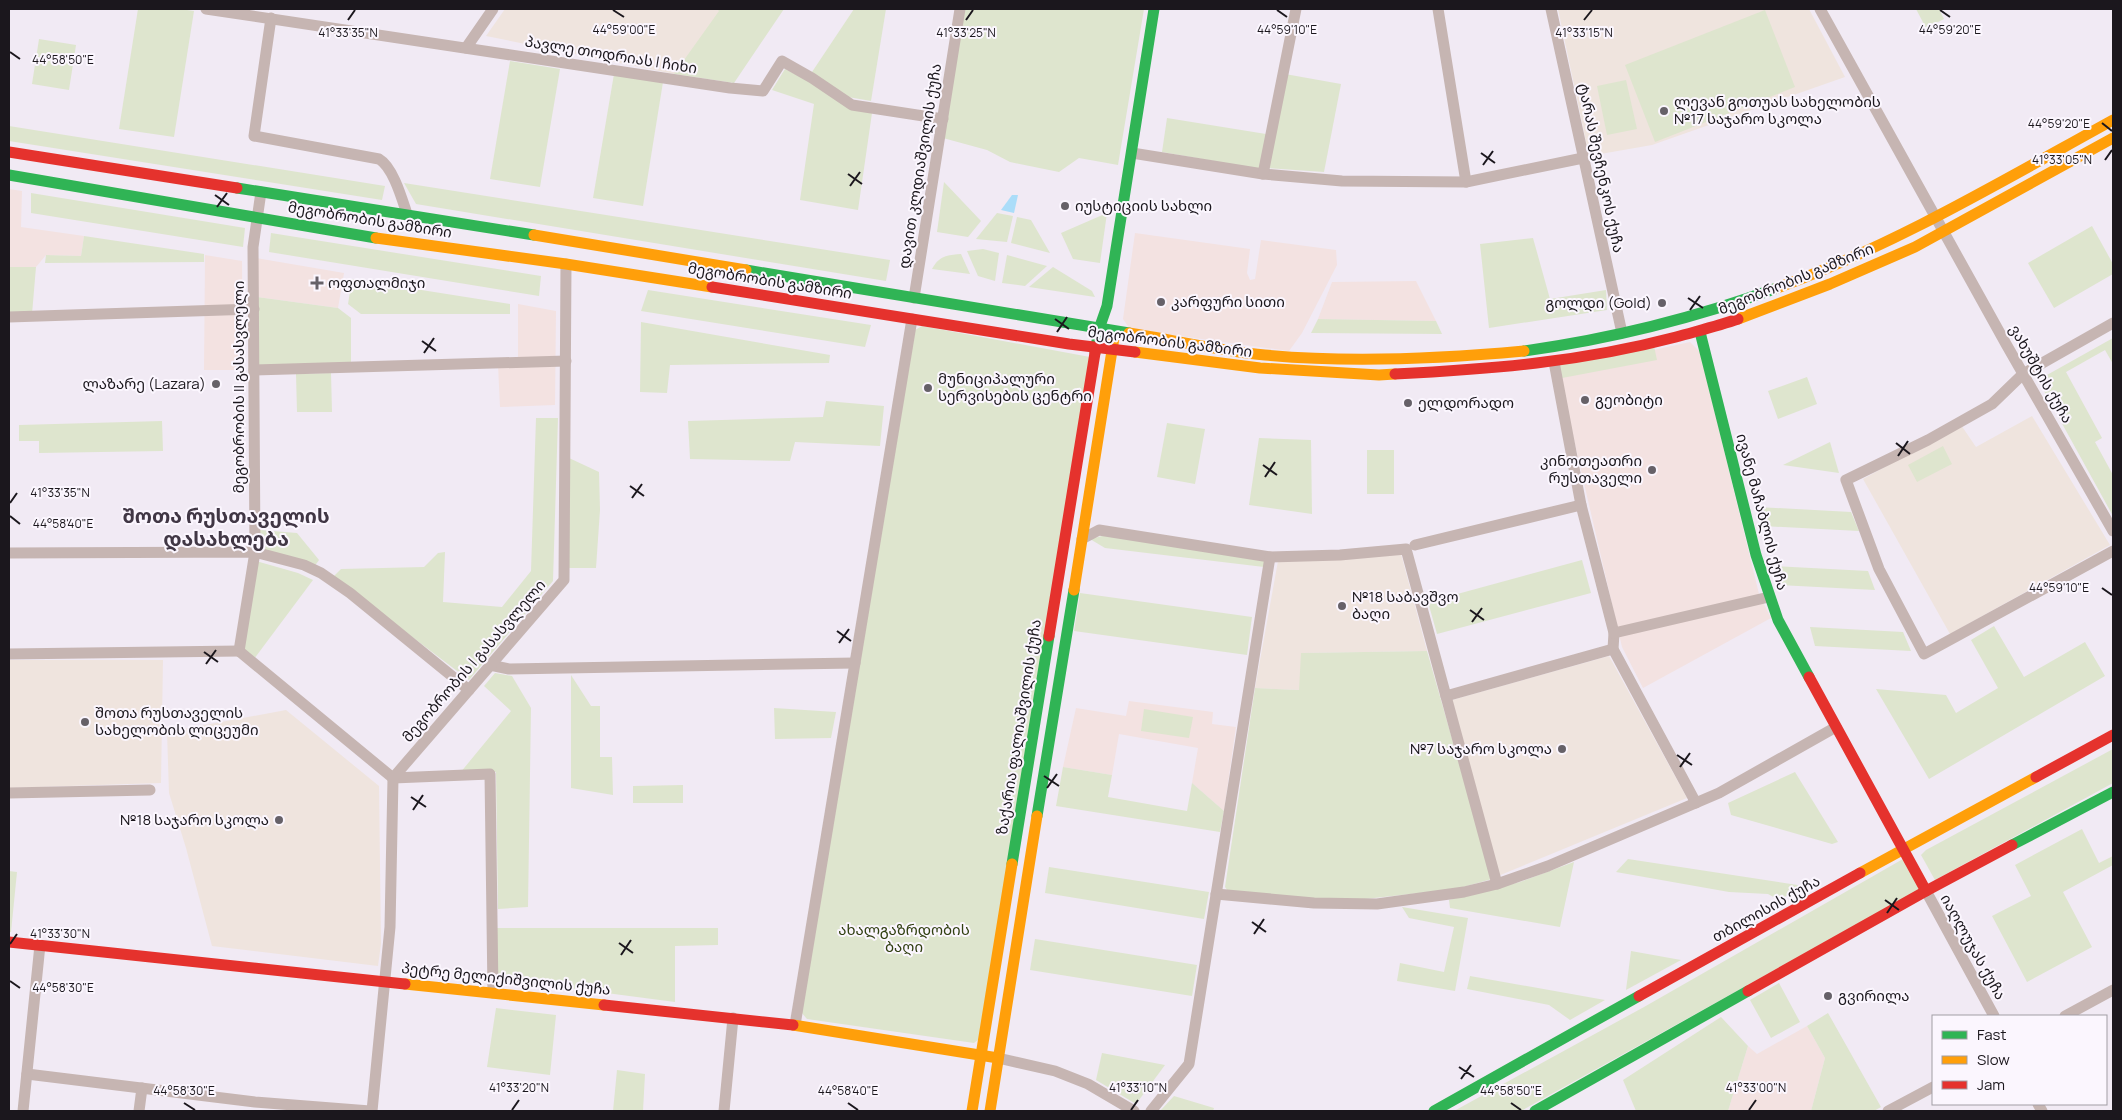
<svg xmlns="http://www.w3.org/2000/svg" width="2122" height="1120" font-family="Manrope,'Noto Sans Georgian',sans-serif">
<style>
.commercial{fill:#f3e2e1}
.education{fill:#efe4de}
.green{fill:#dee5ce}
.water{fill:#abddf9}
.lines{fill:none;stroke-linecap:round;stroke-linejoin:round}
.street{stroke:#c6b5b2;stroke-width:11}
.fast{stroke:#30b455;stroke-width:11}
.slow{stroke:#ff9f0a;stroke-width:11}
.jam{stroke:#e5322d;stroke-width:11}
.ticks{fill:none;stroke:#1b171d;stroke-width:2}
.poi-dot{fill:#666168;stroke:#fbf6fe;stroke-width:2}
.labels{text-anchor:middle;stroke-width:4;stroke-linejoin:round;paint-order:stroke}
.street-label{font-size:15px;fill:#1b171d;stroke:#fbf6fe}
.poi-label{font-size:15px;fill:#1b171d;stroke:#fbf6fe;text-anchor:start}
.park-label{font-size:15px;fill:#303f10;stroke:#fbf6fe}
.district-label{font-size:20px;font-weight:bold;fill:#413745;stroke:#fbf6fe}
.ticks-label{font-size:12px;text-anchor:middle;fill:#1b171d;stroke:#fbf6fe;stroke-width:4;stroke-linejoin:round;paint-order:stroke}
</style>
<rect width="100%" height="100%" fill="#f1eaf4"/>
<!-- commercial -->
<g class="commercial">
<path d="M 9,189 L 22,191 L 21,227 L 84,236 L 81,256 L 46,255 L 36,267 L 9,267 Z"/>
<path d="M 1135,233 L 1250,249 L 1247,273 L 1250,280 L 1255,279 L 1261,240 L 1336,250 L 1337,265 L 1302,333 L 1289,351 L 1130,329 L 1123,319 Z"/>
<path d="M 205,255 L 242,261 L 243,370 L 204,370 Z"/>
<path d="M 256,258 L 344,273 L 338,308 L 257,297 Z"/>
<path d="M 1416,281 L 1436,321 L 1318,319 L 1332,282 Z"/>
<path d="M 518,304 L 556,311 L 555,405 L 500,407 L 498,365 L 518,364 Z"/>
<path d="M 1690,342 L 1700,352 L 1759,594 L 1771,618 L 1643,688 L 1622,647 L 1558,371 Z"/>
<path d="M 1129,701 L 1213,712 L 1212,724 L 1236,727 L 1224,811 L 1192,783 L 1198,748 L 1119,734 L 1112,775 L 1063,767 L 1076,708 L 1126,716 Z"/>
<path d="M 1807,1026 L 1825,1058 L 1811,1111 L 1728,1111 L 1748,1046 L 1757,1054 Z"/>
</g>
<!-- education -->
<g class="education">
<path d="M 505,9 L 784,9 L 674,74 L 486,36 Z"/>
<path d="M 1558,9 L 1809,9 L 1845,77 L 1652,145 L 1589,156 Z"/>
<path d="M 2032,416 L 2110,545 L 1950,634 L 1863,479 L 1961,425 L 1976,447 Z"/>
<path d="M 1401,554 L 1427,651 L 1302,653 L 1300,690 L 1255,688 L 1278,561 Z"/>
<path d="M 1609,656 L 1687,798 L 1498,876 L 1452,700 Z"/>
<path d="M 9,660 L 163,660 L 161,783 L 9,788 Z"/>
<path d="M 286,710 L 379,786 L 381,944 L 378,966 L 212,946 L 186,848 L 169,793 L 167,732 Z"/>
</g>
<!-- green -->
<g class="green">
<path d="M 138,9 L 180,9 L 194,11 L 174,137 L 119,129 Z"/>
<path d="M 717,9 L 784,9 L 734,83 L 674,74 L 719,11 Z"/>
<path d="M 854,9 L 886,9 L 871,101 L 848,97 L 812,72 Z"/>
<path d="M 964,9 L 1144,9 L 1118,165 L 1079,158 L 1059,172 L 1010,162 L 987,150 L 943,138 Z"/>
<path d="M 1916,9 L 1939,9 L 1944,19 L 1926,28 Z"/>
<path d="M 1765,10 L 1795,87 L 1655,142 L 1625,65 Z"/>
<path d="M 39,39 L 76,45 L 69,90 L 32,84 Z"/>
<path d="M 510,61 L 560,69 L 540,187 L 490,179 Z"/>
<path d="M 785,69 L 872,113 L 858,210 L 800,200 L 814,104 L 772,90 Z"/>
<path d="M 614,74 L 663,82 L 643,206 L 593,198 Z"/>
<path d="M 1285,74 L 1341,84 L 1324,172 L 1267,168 Z"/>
<path d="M 1626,80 L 1637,129 L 1607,135 L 1597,86 Z"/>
<path d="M 1167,118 L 1266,134 L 1259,169 L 1162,152 Z"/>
<path d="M 9,126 L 385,186 L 382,200 L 9,141 Z"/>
<path d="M 944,182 L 981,221 L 968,237 L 937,232 Z"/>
<path d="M 404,183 L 890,260 L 886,281 L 416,204 Z"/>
<path d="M 31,193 L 245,228 L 243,247 L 31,213 Z"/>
<path d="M 997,213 L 1013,216 L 1007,242 L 976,239 Z"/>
<path d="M 1107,213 L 1100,263 L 1073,259 L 1061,233 Z"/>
<path d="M 1017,217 L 1031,220 L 1050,253 L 1011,243 Z"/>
<path d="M 2092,226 L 2113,264 L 2113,274 L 2054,308 L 2028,263 Z"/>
<path d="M 271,233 L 541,276 L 539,296 L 269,252 Z"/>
<path d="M 84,236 L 204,254 L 204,262 L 45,263 L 46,255 L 81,256 Z"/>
<path d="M 1533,238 L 1550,299 L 1606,290 L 1607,310 L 1489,328 L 1480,244 Z"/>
<path d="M 983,249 L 999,253 L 995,281 L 978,276 L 967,251 Z"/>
<path d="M 961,254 L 970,274 L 932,269 C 939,256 947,255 961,254 Z"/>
<path d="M 1007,255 L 1047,266 L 1025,286 L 1002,283 Z"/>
<path d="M 9,267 L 36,267 L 32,314 L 9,315 Z"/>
<path d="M 1053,267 L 1092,291 L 1095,297 L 1029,287 Z"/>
<path d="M 352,279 L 510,304 L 510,314 L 361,314 L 348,304 Z"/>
<path d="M 648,290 L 871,325 L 865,347 L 641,311 Z"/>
<path d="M 257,297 L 338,308 L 351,318 L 351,364 L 258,367 Z"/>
<path d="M 1318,319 L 1436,321 L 1442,334 L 1311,333 Z"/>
<path d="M 641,322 L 830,355 L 829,363 L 670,365 L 667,393 L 640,392 Z"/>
<path d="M 922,326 L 1090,357 L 979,1039 L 974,1043 L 807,1019 L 801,1012 L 915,330 Z"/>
<path d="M 2113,338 L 2113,364 L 2105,350 L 2066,372 L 2102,438 L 2095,442 L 2113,475 L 2113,516 L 2038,380 Z"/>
<path d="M 1654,346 L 1657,360 L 1562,378 L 1559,365 Z"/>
<path d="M 331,373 L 332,412 L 297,412 L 296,374 Z"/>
<path d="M 1807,377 L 1817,404 L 1778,419 L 1768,391 Z"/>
<path d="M 826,401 L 884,406 L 880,446 L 795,442 L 790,461 L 690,459 L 688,421 L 823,417 Z"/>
<path d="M 536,418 L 558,418 L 553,581 L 469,680 L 333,577 L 341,569 L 424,567 L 438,553 L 445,552 L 443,602 L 502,607 L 531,571 Z"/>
<path d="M 162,421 L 163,451 L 39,453 L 39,441 L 19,441 L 19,425 Z"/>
<path d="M 1167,423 L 1205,429 L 1195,484 L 1157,477 Z"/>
<path d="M 1259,438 L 1311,440 L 1312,514 L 1249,505 Z"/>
<path d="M 1830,442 L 1839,473 L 1783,465 Z"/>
<path d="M 1943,446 L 1952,464 L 1917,482 L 1908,465 Z"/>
<rect x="1367" y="450" width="27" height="44"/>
<path d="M 569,458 L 599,472 L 600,510 L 596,568 L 568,568 Z"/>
<path d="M 1758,507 L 1851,512 L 1859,531 L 1763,526 Z"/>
<path d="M 260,530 L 297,533 L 319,560 L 314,567 L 260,549 Z"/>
<path d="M 1106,535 L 1265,558 L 1264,567 L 1105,548 L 1090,539 Z"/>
<path d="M 1582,560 L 1591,593 L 1437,634 L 1428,602 Z"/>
<path d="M 256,561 L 298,573 L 313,580 L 254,659 L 241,647 Z"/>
<path d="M 1775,566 L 1868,571 L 1875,590 L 1779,585 Z"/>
<path d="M 1080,593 L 1252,617 L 1247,655 L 1074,631 Z"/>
<path d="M 1994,626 L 2024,677 L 2085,642 L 2105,676 L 1929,779 L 1876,689 L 1946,695 L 1956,713 L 1998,688 L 1971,640 Z"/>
<path d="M 1810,627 L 1903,632 L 1911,651 L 1815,646 Z"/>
<path d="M 1427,651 L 1492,879 L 1456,889 L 1356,900 L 1230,894 L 1225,887 L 1255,688 L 1299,690 L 1301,653 Z"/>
<path d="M 495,673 L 512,676 L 531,708 L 528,907 L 498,909 L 496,772 L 460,773 L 511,711 L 484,686 Z"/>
<path d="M 571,675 L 591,706 L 600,706 L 600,757 L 612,757 L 613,795 L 571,788 Z"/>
<path d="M 774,708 L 836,712 L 831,738 L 775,739 Z"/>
<path d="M 1144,709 L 1193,717 L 1189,738 L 1141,731 Z"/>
<path d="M 2113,749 L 2113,783 L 1935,880 L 1921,855 L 1926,850 Z"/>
<path d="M 1063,767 L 1112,775 L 1108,797 L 1187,811 L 1192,783 L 1224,811 L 1220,832 L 1056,806 Z"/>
<path d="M 1795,772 L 1838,842 L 1832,844 L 1731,815 L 1728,803 Z"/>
<path d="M 683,785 L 683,803 L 633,803 L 633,786 Z"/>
<path d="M 2082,829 L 2099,863 L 2113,856 L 2113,865 L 2063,892 L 2092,947 L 2027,982 L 1992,916 L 2031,896 L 2015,865 Z"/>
<path d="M 1628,859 L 1804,886 L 1779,900 L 1768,894 L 1729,892 L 1616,872 Z"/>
<path d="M 1903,859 L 1920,889 L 1521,1111 L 1454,1111 L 1644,1007 Z"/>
<path d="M 1574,862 L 1560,927 L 1450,908 L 1449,900 L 1520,882 Z"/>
<path d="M 1049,867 L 1209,892 L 1204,919 L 1045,893 Z"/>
<path d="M 9,871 L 17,872 L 11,932 L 9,932 Z"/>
<path d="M 1402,907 L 1468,918 L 1455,991 L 1397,981 L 1400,963 L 1444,972 L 1454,927 L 1409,918 Z"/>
<path d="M 497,928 L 718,928 L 718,945 L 675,946 L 675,1002 L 553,986 L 496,982 Z"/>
<path d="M 1035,939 L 1197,965 L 1192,996 L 1030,970 Z"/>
<path d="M 1631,951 L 1681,960 L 1626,990 Z"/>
<path d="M 1470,976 L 1605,1000 L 1570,1020 L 1549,1005 L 1467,989 Z"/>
<path d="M 1779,983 L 1800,1022 L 1771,1038 L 1750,1000 Z"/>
<path d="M 496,1008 L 556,1015 L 550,1075 L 487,1067 Z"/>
<path d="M 1828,1013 L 1881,1107 L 1874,1111 L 1811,1111 L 1825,1058 L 1807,1026 Z"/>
<path d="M 1721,1017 L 1748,1046 L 1728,1111 L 1636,1111 L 1623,1080 Z"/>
<path d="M 1102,1053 L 1165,1065 L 1136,1104 L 1096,1080 Z"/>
<path d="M 617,1070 L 645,1074 L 643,1111 L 613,1111 Z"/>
<path d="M 1174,1096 L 1214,1108 L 1213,1111 L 1160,1111 Z"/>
</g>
<!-- water -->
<path class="water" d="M 1012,195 L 1018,195 L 1014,213 L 1001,210 Z"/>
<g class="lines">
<!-- street -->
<g class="street">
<path d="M 206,9 L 730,88 L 763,91 L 782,61 L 812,78 L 852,105 L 943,119"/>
<path d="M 1438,9 L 1466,182"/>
<path d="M 1551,9 L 1622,333"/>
<path d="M 1820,9 L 2006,344 L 2113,531"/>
<path d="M 271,18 L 254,136 L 379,159 C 393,167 402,199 407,214"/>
<path d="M 466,48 L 493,9"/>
<path d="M 1132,153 L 1263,174 L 1342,181 L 1466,182 L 1583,158"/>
<path d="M 1263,174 L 1296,9"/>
<path d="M 914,298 L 960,9"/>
<path d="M 9,317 L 254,309"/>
<path d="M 2113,323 L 2023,374 L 1992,404 L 1928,440 L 1846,480 L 1879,569 L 1924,654 L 2113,551"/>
<path d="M 1554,362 L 1581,505 L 1614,633 L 1613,649 L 1696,803"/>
<path d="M 254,370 L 566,361"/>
<path d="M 1082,539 L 1099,530 L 1270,557 L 1340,555 L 1406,549 L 1497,884"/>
<path d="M 1415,545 L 1581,505"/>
<path d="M 9,553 L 255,552 L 304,565 L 321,573 L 350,593 L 469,690"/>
<path d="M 1614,633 L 1769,597"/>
<path d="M 239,651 L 393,778 L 490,774 L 493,993"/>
<path d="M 239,651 L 255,552 L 253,247 L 261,192"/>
<path d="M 9,654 L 239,651"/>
<path d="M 490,665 L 509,669 L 855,663"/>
<path d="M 1446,696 L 1613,649"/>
<path d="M 9,793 L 150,790"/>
<path d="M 1926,891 L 1994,1016"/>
<path d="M 1216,894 L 1314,903 L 1377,904 L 1464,892 L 1497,884 L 1548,866 L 1719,793 L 1836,727"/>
<path d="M 2065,1016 L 2113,990"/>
<path d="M 795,1025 L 912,319"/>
<path d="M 998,1058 L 1055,1071 L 1088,1084 L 1134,1111"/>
<path d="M 27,1074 L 255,1102 L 370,1111"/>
<path d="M 2038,1104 L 2042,1111"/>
<path d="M 23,1111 L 40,945"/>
<path d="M 139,1111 L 142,1088"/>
<path d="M 372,1111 L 390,927 L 393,778 L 564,580 L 566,264"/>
<path d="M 724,1111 L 733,1018"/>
<path d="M 1151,1111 L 1189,1064 L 1270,557"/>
<path d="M 1888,1111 L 1933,1087"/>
</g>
<!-- fast -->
<g class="fast">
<path d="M 9,175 L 376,238"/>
<path d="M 237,188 L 534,235"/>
<path d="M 746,270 L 1129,333"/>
<path d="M 1700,332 L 1756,555 L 1778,620 L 1809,677"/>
<path d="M 1524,351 C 1610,339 1695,318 1777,288"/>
<path d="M 1095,353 L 1099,329 L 1107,306 L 1154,9"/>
<path d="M 1037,816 L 1074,590"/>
<path d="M 2012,845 L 2113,792"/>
<path d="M 1012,864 L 1049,636"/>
<path d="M 1434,1111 L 1639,996"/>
<path d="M 1535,1111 L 1748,991"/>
</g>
<!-- slow -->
<g class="slow">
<path d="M 534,235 L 746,270"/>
<path d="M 376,238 L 566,264 L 712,287"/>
<path d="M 1777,288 C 1895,245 2004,180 2113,120"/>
<path d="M 1738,319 L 1830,284 L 1915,247 L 2113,138"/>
<path d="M 1129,333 C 1174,340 1220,351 1265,355 C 1351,363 1438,359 1524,351"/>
<path d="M 1135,352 L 1260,368 L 1379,375 L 1395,374"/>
<path d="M 1074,590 L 1114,338"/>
<path d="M 1860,873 L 2036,777"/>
<path d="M 405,984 L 604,1005"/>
<path d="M 793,1025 L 998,1058"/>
<path d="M 972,1111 L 1012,864"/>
<path d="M 990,1111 L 1037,816"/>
</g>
<!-- jam -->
<g class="jam">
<path d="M 9,152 L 237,188"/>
<path d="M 712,287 L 1069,344 L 1135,352"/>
<path d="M 1395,374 C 1493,369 1581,362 1676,337 C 1697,331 1718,326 1738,319"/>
<path d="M 1049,636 L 1095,353"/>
<path d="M 1809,677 L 1926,891"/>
<path d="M 2036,777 L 2113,735"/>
<path d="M 9,942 L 405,984"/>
<path d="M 1748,991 L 1926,891 L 2012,845"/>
<path d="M 1639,996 L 1860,873"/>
<path d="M 604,1005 L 793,1025"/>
</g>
</g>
<!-- ticks -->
<path class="ticks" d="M 613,10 L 624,17M 1277,10 L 1287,17M 1940,10 L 1950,17M 348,20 L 355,10M 966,20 L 973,10M 1584,20 L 1592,10M 10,52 L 20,59M 2102,123 L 2112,131M 1481,153 L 1495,163M 2105,160 L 2112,150M 1483,165 L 1493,151M 848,174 L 862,184M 850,186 L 860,172M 215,195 L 229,205M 217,207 L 227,193M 1688,298 L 1703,308M 1690,310 L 1700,296M 1055,319 L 1069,329M 1057,332 L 1067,317M 422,341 L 436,351M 424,353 L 434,338M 1896,443 L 1910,454M 1898,456 L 1908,441M 1263,465 L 1277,475M 1265,477 L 1275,462M 630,486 L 644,496M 632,498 L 642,484M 10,503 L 17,493M 10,516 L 20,524M 2102,588 L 2112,595M 1470,610 L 1484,620M 1472,622 L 1482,608M 837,631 L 851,641M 839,643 L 849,629M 204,652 L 218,662M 206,664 L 216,650M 1677,755 L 1692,765M 1680,767 L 1690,753M 1044,776 L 1059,786M 1047,788 L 1057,774M 411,797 L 426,807M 413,810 L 423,795M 1885,900 L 1899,910M 1887,913 L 1897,898M 1252,922 L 1266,932M 1254,934 L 1264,919M 619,943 L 633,953M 10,944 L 17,934M 621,955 L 631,940M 10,981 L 20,988M 1459,1067 L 1474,1077M 1461,1079 L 1471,1065M 184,1103 L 195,1110M 848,1103 L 858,1110M 1511,1103 L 1521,1110M 512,1110 L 519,1100M 1131,1110 L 1138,1100M 1749,1110 L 1756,1100"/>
<!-- markers -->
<g class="poi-dot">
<circle cx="1664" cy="111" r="5"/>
<circle cx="1065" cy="206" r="5"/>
<path d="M314.5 275.5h5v5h5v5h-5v5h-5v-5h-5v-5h5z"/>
<circle cx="1161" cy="302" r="5"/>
<circle cx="1662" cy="303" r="5"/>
<circle cx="216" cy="384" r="5"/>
<circle cx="928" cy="388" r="5"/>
<circle cx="1585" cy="400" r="5"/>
<circle cx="1408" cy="403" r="5"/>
<circle cx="1652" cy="470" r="5"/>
<circle cx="1342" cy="606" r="5"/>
<circle cx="85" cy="722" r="5"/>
<circle cx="1562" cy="749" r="5"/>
<circle cx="279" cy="820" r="5"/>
<circle cx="1828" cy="996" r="5"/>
</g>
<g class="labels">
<!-- street labels -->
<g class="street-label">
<text transform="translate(611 55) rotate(9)" y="5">პავლე თოდრიას I ჩიხი</text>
<text transform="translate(920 166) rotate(-81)" y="5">დავით კლდიაშვილის ქუჩა</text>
<text transform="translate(1601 168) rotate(78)" y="5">ტარას შევჩენკოს ქუჩა</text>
<text transform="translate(370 220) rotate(9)" y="5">მეგობრობის გამზირი</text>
<text transform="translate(1796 279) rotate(-22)" y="5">მეგობრობის გამზირი</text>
<text transform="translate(770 281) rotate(9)" y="5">მეგობრობის გამზირი</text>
<text transform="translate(1170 342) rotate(7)" y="5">მეგობრობის გამზირი</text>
<text transform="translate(2041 374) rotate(60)" y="5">ვახუშტის ქუჩა</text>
<text transform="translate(239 387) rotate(-90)" y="5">მეგობრობის II გასასვლელი</text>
<text transform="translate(1762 512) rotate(75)" y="5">ივანე მაჩაბლის ქუჩა</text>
<text transform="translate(474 661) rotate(-49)" y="5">მეგობრობის I გასასვლელი</text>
<text transform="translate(1019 727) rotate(-81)" y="5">ზაქარია ფალიაშვილის ქუჩა</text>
<text transform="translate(1766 909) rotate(-29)" y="5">თბილისის ქუჩა</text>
<text transform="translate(1973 947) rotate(61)" y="5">იაღლუჯას ქუჩა</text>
<text transform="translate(506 979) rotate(6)" y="5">პეტრე მელიქიშვილის ქუჩა</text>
</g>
<!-- poi labels -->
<g class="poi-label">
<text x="1674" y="107">ლევან გოთუას სახელობის<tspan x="1674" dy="17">№17 საჯარო სკოლა</tspan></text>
<text x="1075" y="211">იუსტიციის სახლი</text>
<text x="328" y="288">ოფთალმიჯი</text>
<text x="1171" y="307">კარფური სითი</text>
<text x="1652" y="308" text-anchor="end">გოლდი (Gold)</text>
<text x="938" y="384">მუნიციპალური<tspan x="938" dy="17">სერვისების ცენტრი</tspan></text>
<text x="206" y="389" text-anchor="end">ლაზარე (Lazara)</text>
<text x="1595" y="405">გეობიტი</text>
<text x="1418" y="408">ელდორადო</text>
<text x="1642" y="466" text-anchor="end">კინოთეათრი<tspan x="1642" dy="17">რუსთაველი</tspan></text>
<text x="1352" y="602">№18 საბავშვო<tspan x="1352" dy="17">ბაღი</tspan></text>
<text x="95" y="718">შოთა რუსთაველის<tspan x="95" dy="17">სახელობის ლიცეუმი</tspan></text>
<text x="1552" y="754" text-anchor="end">№7 საჯარო სკოლა</text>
<text x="269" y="825" text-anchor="end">№18 საჯარო სკოლა</text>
<text x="1838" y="1001">გვირილა</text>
</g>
<!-- park labels -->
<g class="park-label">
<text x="904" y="935">ახალგაზრდობის<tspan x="904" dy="17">ბაღი</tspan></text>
</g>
<!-- district labels -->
<g class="district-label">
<text x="226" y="523">შოთა რუსთაველის<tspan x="226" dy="23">დასახლება</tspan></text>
</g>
</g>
<g class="ticks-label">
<text x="624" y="34">44°59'00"E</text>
<text x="1287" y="34">44°59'10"E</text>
<text x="1950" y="34">44°59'20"E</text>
<text x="348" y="37">41°33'35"N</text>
<text x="966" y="37">41°33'25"N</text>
<text x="1584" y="37">41°33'15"N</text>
<text x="63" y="64">44°58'50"E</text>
<text x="2059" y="128">44°59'20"E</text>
<text x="2062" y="164">41°33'05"N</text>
<text x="60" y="497">41°33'35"N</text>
<text x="63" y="528">44°58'40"E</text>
<text x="2059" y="592">44°59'10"E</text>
<text x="60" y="938">41°33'30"N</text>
<text x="63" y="992">44°58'30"E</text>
<text x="519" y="1092">41°33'20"N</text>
<text x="1138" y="1092">41°33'10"N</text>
<text x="1756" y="1092">41°33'00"N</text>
<text x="184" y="1095">44°58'30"E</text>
<text x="848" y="1095">44°58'40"E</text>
<text x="1511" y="1095">44°58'50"E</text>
</g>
<!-- border -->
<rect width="2122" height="1120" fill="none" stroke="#1b171d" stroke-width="20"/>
<!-- legend -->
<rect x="1932" y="1015" width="175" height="90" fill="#fbf6fe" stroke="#a19da4"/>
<rect x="1942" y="1031" width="25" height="8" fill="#30b455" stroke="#a19da4"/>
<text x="1977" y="1040" font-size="15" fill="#1b171d">Fast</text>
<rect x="1942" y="1056" width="25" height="8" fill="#ff9f0a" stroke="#a19da4"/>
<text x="1977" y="1065" font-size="15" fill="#1b171d">Slow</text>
<rect x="1942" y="1081" width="25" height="8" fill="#e5322d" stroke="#a19da4"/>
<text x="1977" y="1090" font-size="15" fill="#1b171d">Jam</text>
</svg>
